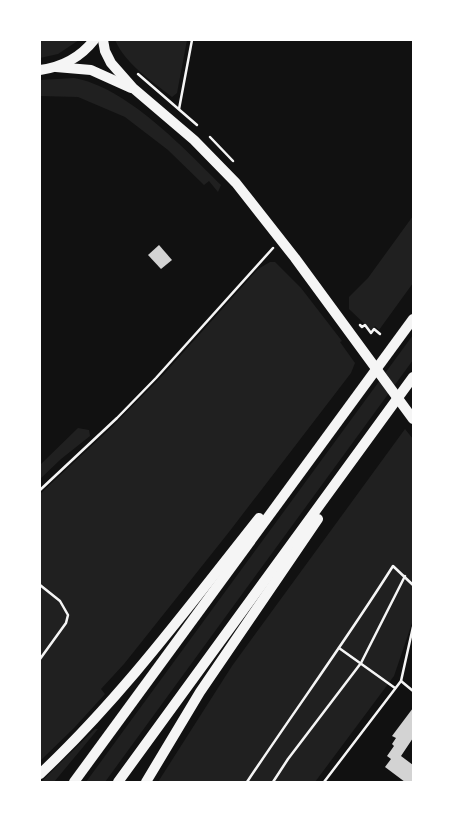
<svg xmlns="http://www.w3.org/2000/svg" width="453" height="822" font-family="'Space Grotesk',sans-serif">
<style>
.green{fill:#202020}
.building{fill:#d3d3d3}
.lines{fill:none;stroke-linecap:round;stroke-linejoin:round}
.path{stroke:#f5f5f5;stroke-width:2.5}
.primary{stroke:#f5f5f5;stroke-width:10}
.trunk{stroke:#f5f5f5;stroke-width:10}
</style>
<rect width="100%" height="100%" fill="#111"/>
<!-- green -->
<g class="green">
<path d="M 40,40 L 79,40 L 58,54 L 40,58 Z"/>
<path d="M 115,40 L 187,40 L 177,93 L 172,97 C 151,80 126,65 115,40 Z"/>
<path d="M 74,78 C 126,87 184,148 221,185 L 218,192 L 209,181 L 204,185 L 168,150 L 125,117 L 78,97 L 40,96 L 40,80 Z"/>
<path d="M 413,216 L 413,283 L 379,330 L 375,326 L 371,330 L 349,309 L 349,297 L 368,278 Z"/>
<path d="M 270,262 L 275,262 L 301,288 L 342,341 L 340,342 L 355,363 L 351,373 L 229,532 L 124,664 L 101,689 L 105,694 L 74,728 L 40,761 L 40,494 L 113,426 L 164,374 L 258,269 Z"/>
<path d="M 413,335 L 413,360 L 105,782 L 86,782 Z"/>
<path d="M 78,428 L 89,430 L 90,436 L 61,459 L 40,479 L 40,465 Z"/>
<path d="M 405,429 L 413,439 L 413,620 L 394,676 L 315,782 L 158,782 L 232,666 Z"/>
<path d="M 95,729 L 98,729 L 54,782 L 41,782 Z"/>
</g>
<!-- building -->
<g class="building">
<path d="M 159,245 L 172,260 L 161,269 L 148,255 Z"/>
<path d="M 413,708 L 413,738 L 401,756 L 413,765 L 413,782 L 405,782 L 385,767 L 391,759 L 387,756 L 394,746 L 392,744 L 396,738 L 392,736 Z"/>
</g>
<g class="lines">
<!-- path -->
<g class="path">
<path d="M 138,74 L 197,125"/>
<path d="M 179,109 L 192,40"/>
<path d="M 210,137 L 233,161"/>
<path d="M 360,325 L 362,327 L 365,325 L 371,333 L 374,329 L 380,334"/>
<path d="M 40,490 L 117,418 L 156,378 L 273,248"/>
<path d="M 40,585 L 60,601 L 68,615 L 66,623 L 40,659"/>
<path d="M 339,648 L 395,688"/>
<path d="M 401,681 L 413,691"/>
<path d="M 247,782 C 295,710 347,639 393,566 L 413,585"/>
<path d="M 273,782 L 288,759 L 361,663 L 405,576"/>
<path d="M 324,782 L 401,681 L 413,627"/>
</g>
<!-- primary -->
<g class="primary">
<path d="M 103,40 L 105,51 L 111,63 L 133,88 L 194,140 L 236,183 L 295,258 L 413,419"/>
<path d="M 56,67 L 91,70 L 131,88"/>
<path d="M 40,70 C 62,67 80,58 94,40"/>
</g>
<!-- trunk -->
<g class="trunk">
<path d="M 40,774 C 122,697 189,606 259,518"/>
<path d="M 74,782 L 413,319"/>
<path d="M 118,782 L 413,377"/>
<path d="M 146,782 L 200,692 L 318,519"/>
</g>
</g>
<!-- border -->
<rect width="453" height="822" fill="none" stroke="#ffffff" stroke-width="82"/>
</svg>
